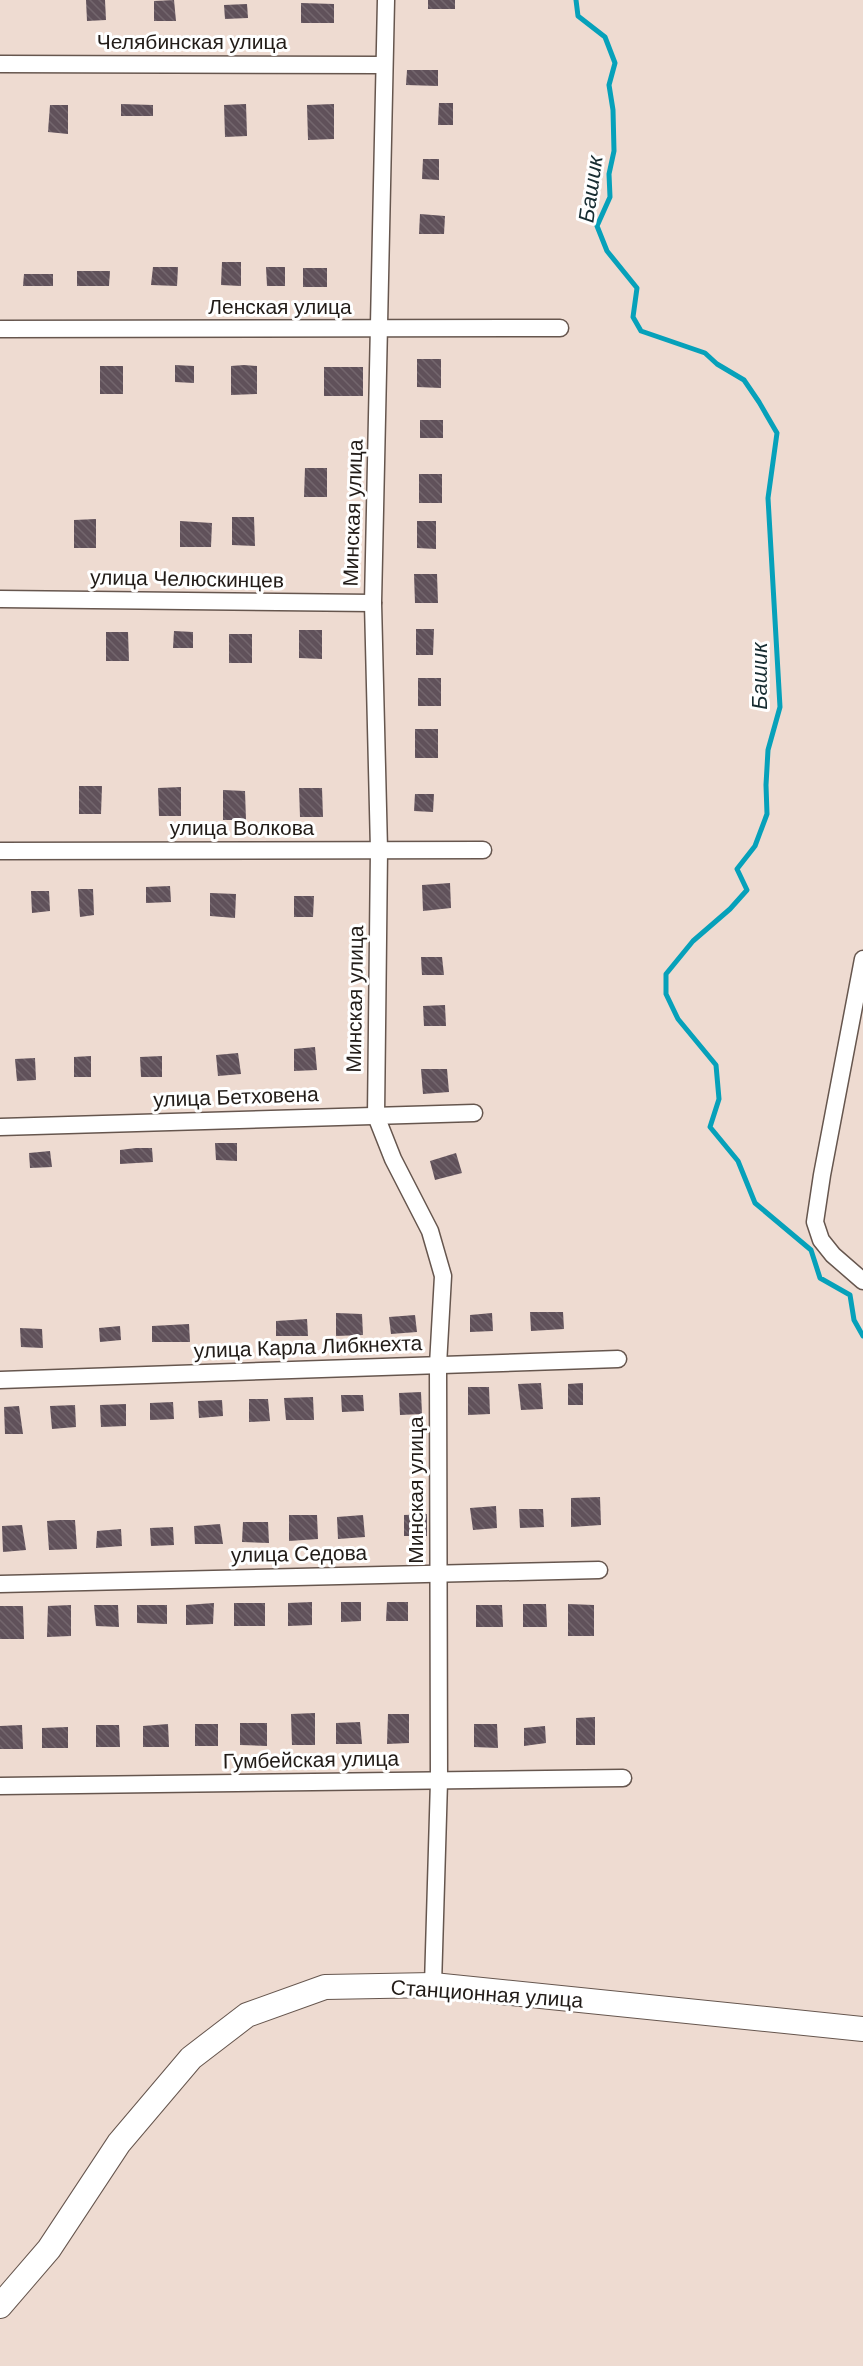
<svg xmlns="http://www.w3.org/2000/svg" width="863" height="2366" font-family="'DM Sans',sans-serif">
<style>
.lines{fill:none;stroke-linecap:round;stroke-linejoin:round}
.stream{stroke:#06a1ba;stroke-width:5}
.building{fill:url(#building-back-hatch)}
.street-casing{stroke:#66564e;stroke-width:19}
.secondary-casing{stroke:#66564e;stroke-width:26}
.street{stroke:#fff;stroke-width:16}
.secondary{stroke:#fff;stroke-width:24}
.labels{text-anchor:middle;stroke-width:6;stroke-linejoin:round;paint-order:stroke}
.street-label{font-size:21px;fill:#221c18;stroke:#fff}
.water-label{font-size:22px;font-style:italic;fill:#182d32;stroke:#fff}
</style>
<defs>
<pattern id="building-back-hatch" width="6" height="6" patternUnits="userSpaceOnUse" patternTransform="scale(1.5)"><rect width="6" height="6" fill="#60515a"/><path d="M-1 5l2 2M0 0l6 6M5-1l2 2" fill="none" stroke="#73666d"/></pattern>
</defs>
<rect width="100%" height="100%" fill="#eedbd1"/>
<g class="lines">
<!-- stream -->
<path class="stream" d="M 576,0 L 578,16 L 605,37 L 615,63 L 609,85 L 613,110 L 614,151 L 609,174 L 610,197 L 597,226 L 607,251 L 637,288 L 633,317 L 641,331 L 705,353 L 717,364 L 744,380 L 759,402 L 777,433 L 768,498 L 780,707 L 768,750 L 766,785 L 767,814 L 755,846 L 737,869 L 747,890 L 730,909 L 693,941 L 666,974 L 666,994 L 678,1019 L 716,1065 L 719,1099 L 710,1127 L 738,1161 L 755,1203 L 811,1250 L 820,1278 L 850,1295 L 854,1320 L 863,1336"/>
</g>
<!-- building -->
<g class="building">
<path d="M 86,0 L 105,0 L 106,20 L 87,21 Z"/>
<path d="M 174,0 L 176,21 L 154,21 L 154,1 Z"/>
<rect x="428" y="0" width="27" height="9"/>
<path d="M 301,3 L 334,4 L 334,23 L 301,23 Z"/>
<path d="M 247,4 L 248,18 L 225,19 L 224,5 Z"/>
<path d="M 407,70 L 438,70 L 438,86 L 406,85 Z"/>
<path d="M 439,103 L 453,103 L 453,125 L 438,125 Z"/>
<path d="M 121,104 L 153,105 L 153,116 L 121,116 Z"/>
<path d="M 246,104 L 247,136 L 225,137 L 224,105 Z"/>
<path d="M 334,104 L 334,139 L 308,140 L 307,105 Z"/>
<path d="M 50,105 L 68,105 L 68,134 L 48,132 Z"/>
<path d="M 423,159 L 439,159 L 439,180 L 422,179 Z"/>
<path d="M 420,214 L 445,216 L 444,234 L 419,234 Z"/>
<path d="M 222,262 L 241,262 L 241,286 L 221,285 Z"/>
<path d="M 153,267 L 178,267 L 177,286 L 151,285 Z"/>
<path d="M 266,267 L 285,267 L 285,286 L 267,286 Z"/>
<rect x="303" y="268" width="24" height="19"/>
<path d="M 77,271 L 110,271 L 109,286 L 77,286 Z"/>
<path d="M 24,274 L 53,274 L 53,286 L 23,286 Z"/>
<path d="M 417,359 L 441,359 L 441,388 L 417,387 Z"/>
<path d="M 175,365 L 194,366 L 194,383 L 175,382 Z"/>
<path d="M 244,365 L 257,366 L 257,394 L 231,395 L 231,366 Z"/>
<rect x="100" y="366" width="23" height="28"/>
<rect x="324" y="367" width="39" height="29"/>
<rect x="420" y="420" width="23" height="18"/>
<path d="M 305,468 L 327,468 L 327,497 L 304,497 Z"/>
<rect x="419" y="474" width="23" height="29"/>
<path d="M 232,517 L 254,517 L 255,546 L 232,545 Z"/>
<path d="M 96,519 L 96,548 L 74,548 L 74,520 Z"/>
<path d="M 180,521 L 212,523 L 211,547 L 180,547 Z"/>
<path d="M 417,521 L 436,521 L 436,549 L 417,548 Z"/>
<path d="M 414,574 L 437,574 L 438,603 L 415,603 Z"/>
<path d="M 416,629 L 434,629 L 433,655 L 416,655 Z"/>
<path d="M 299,630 L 322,630 L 322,659 L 299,658 Z"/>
<path d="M 174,631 L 193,632 L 193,648 L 173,648 Z"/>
<path d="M 106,632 L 128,632 L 129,661 L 106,661 Z"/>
<rect x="229" y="634" width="23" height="29"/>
<rect x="418" y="678" width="23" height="28"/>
<rect x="415" y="729" width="23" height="29"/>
<path d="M 79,786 L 102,786 L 101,814 L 79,814 Z"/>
<path d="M 181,787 L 181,816 L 159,816 L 158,788 Z"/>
<path d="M 299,788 L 322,788 L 323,817 L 300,817 Z"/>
<path d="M 223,790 L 245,791 L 246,820 L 223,820 Z"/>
<path d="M 415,794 L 434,794 L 433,812 L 414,811 Z"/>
<path d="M 450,883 L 451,908 L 423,911 L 422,885 Z"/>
<path d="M 170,886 L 171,902 L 146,903 L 146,887 Z"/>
<path d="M 78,889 L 93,889 L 94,915 L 80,917 Z"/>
<path d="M 31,891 L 49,891 L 50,911 L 32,913 Z"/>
<path d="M 210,893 L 236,894 L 235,918 L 210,916 Z"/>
<path d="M 294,896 L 314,896 L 313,917 L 294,917 Z"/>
<path d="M 421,957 L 442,957 L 444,975 L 422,975 Z"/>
<path d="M 445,1005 L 446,1026 L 424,1026 L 423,1006 Z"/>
<path d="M 315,1047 L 317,1070 L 294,1071 L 294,1049 Z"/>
<path d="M 238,1053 L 241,1074 L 218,1076 L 216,1055 Z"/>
<path d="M 91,1056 L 91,1077 L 74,1077 L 74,1057 Z"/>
<path d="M 162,1056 L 162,1077 L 141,1077 L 140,1057 Z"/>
<path d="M 35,1058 L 36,1080 L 17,1081 L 15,1059 Z"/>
<path d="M 421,1069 L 447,1069 L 449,1092 L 423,1094 Z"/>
<path d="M 215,1143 L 237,1143 L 237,1161 L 216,1160 Z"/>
<path d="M 136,1148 L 152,1148 L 153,1162 L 120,1164 L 120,1150 Z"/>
<path d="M 50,1151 L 52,1167 L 30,1168 L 29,1153 Z"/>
<path d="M 456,1153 L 462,1173 L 435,1180 L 430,1161 Z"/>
<path d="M 530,1312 L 563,1312 L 564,1329 L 531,1331 Z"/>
<path d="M 336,1313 L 362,1314 L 363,1335 L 336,1336 Z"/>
<path d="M 492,1313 L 493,1331 L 470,1332 L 470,1315 Z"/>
<path d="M 415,1315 L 417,1332 L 391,1334 L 389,1317 Z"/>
<path d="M 307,1319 L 308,1336 L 276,1336 L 276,1321 Z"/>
<path d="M 189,1324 L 190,1342 L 152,1342 L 152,1326 Z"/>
<path d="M 120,1326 L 121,1340 L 100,1342 L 99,1328 Z"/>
<path d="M 20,1328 L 42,1329 L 43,1348 L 21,1347 Z"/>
<path d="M 541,1383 L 543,1409 L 521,1410 L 518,1384 Z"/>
<path d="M 583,1383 L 583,1405 L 568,1405 L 568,1384 Z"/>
<path d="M 468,1387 L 489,1387 L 490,1414 L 468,1415 Z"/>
<path d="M 421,1392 L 422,1414 L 400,1415 L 399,1393 Z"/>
<path d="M 341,1395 L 363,1395 L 364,1411 L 342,1412 Z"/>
<path d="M 313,1397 L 314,1420 L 286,1420 L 284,1398 Z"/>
<path d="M 249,1399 L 268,1399 L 270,1421 L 249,1422 Z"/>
<path d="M 222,1400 L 223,1416 L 199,1418 L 198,1401 Z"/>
<path d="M 173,1402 L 174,1419 L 150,1420 L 150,1403 Z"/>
<path d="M 126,1404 L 126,1426 L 101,1427 L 100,1405 Z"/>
<path d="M 75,1405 L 76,1427 L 52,1429 L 50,1406 Z"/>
<path d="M 19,1406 L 23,1434 L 5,1434 L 4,1407 Z"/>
<path d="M 600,1497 L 601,1525 L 571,1527 L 571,1498 Z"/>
<path d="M 496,1506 L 497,1528 L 473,1530 L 470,1508 Z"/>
<path d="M 519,1509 L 543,1509 L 544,1527 L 520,1528 Z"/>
<path d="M 427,1514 L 427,1536 L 404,1536 L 404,1515 Z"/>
<path d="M 289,1515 L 317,1515 L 318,1539 L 289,1541 Z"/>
<path d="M 363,1515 L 365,1537 L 338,1539 L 337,1517 Z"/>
<path d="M 60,1520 L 75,1520 L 77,1549 L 49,1550 L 47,1521 Z"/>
<path d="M 243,1522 L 268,1522 L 269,1543 L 242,1542 Z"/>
<path d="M 220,1524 L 223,1544 L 195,1544 L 194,1526 Z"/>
<path d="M 22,1525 L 26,1550 L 3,1552 L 2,1526 Z"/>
<path d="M 173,1527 L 174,1545 L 151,1546 L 150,1528 Z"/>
<path d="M 121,1529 L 122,1546 L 96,1548 L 97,1531 Z"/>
<path d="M 312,1602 L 312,1625 L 288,1626 L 288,1603 Z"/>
<path d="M 341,1602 L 361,1602 L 361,1621 L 341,1622 Z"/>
<path d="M 387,1602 L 408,1602 L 408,1621 L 386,1621 Z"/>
<path d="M 214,1603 L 213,1624 L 186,1625 L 186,1605 Z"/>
<rect x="234" y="1603" width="31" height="23"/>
<path d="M 523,1604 L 546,1604 L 547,1627 L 523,1627 Z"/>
<path d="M 568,1604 L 594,1605 L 594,1636 L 568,1636 Z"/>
<path d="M 71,1605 L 71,1636 L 47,1637 L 48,1606 Z"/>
<path d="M 94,1605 L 118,1605 L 119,1627 L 96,1626 Z"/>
<path d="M 137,1605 L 167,1605 L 167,1624 L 137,1623 Z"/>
<path d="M 476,1605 L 502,1605 L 503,1627 L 476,1627 Z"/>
<path d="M 0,1606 L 23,1606 L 24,1639 L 0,1639 Z"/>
<path d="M 315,1713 L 315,1745 L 292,1745 L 291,1714 Z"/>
<path d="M 388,1714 L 409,1714 L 409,1743 L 387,1744 Z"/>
<path d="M 595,1717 L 595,1745 L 576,1745 L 576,1718 Z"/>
<path d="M 360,1722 L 362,1744 L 336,1744 L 336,1723 Z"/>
<path d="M 240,1723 L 267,1723 L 267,1746 L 240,1745 Z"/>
<path d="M 168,1724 L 169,1747 L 143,1747 L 143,1726 Z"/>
<rect x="195" y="1724" width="23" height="22"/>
<path d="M 474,1724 L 497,1724 L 498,1748 L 474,1747 Z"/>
<path d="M 22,1725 L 23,1749 L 0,1749 L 0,1726 Z"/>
<path d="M 96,1725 L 119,1725 L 120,1747 L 96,1747 Z"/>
<path d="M 545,1726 L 546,1743 L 524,1746 L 524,1728 Z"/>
<path d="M 68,1727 L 68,1748 L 42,1748 L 42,1728 Z"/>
</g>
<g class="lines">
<defs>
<g id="street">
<path d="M 386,0 L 373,603 L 379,850 L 376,1116 L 393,1159 L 430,1231 L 443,1276 L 438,1365 L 439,1781 L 433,1985"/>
<path d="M 0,64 L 384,65"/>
<path d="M 0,329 L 560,328"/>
<path d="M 0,599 L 373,603"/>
<path d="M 0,851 L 483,850"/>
<path d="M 863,959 L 822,1175 L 815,1222 L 821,1240 L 833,1255 L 863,1281"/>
<path d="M 0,1127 L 474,1113"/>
<path d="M 0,1380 L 618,1359"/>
<path d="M 0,1584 L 599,1570"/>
<path d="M 0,1786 L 623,1778"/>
</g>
<path id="secondary" d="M 0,2306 L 49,2249 L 119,2143 L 191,2058 L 247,2015 L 325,1987 L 433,1985 L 863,2029"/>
</defs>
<!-- street casing -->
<use href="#street" class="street-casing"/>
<!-- secondary casing -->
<use href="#secondary" class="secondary-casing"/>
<!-- street -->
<use href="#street" class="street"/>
<!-- secondary -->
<use href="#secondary" class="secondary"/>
</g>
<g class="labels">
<!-- street labels -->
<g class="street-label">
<text x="192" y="49">Челябинская улица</text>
<text x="280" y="314">Ленская улица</text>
<text transform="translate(353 513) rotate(-88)" y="7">Минская улица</text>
<text transform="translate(187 579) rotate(1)" y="7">улица Челюскинцев</text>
<text x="242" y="835">улица Волкова</text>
<text transform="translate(355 999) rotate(-89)" y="7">Минская улица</text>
<text transform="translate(236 1097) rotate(-2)" y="7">улица Бетховена</text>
<text transform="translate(308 1347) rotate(-2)" y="7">улица Карла Либкнехта</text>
<text transform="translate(416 1490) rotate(-90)" y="7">Минская улица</text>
<text transform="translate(299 1554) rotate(-1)" y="7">улица Седова</text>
<text transform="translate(311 1760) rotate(-1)" y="7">Гумбейская улица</text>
<text transform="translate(487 1994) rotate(4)" y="7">Станционная улица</text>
</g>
<!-- water labels -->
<g class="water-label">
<text transform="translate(590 189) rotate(-82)" y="8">Башик</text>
<text transform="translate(759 676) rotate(-90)" y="8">Башик</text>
</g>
</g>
</svg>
